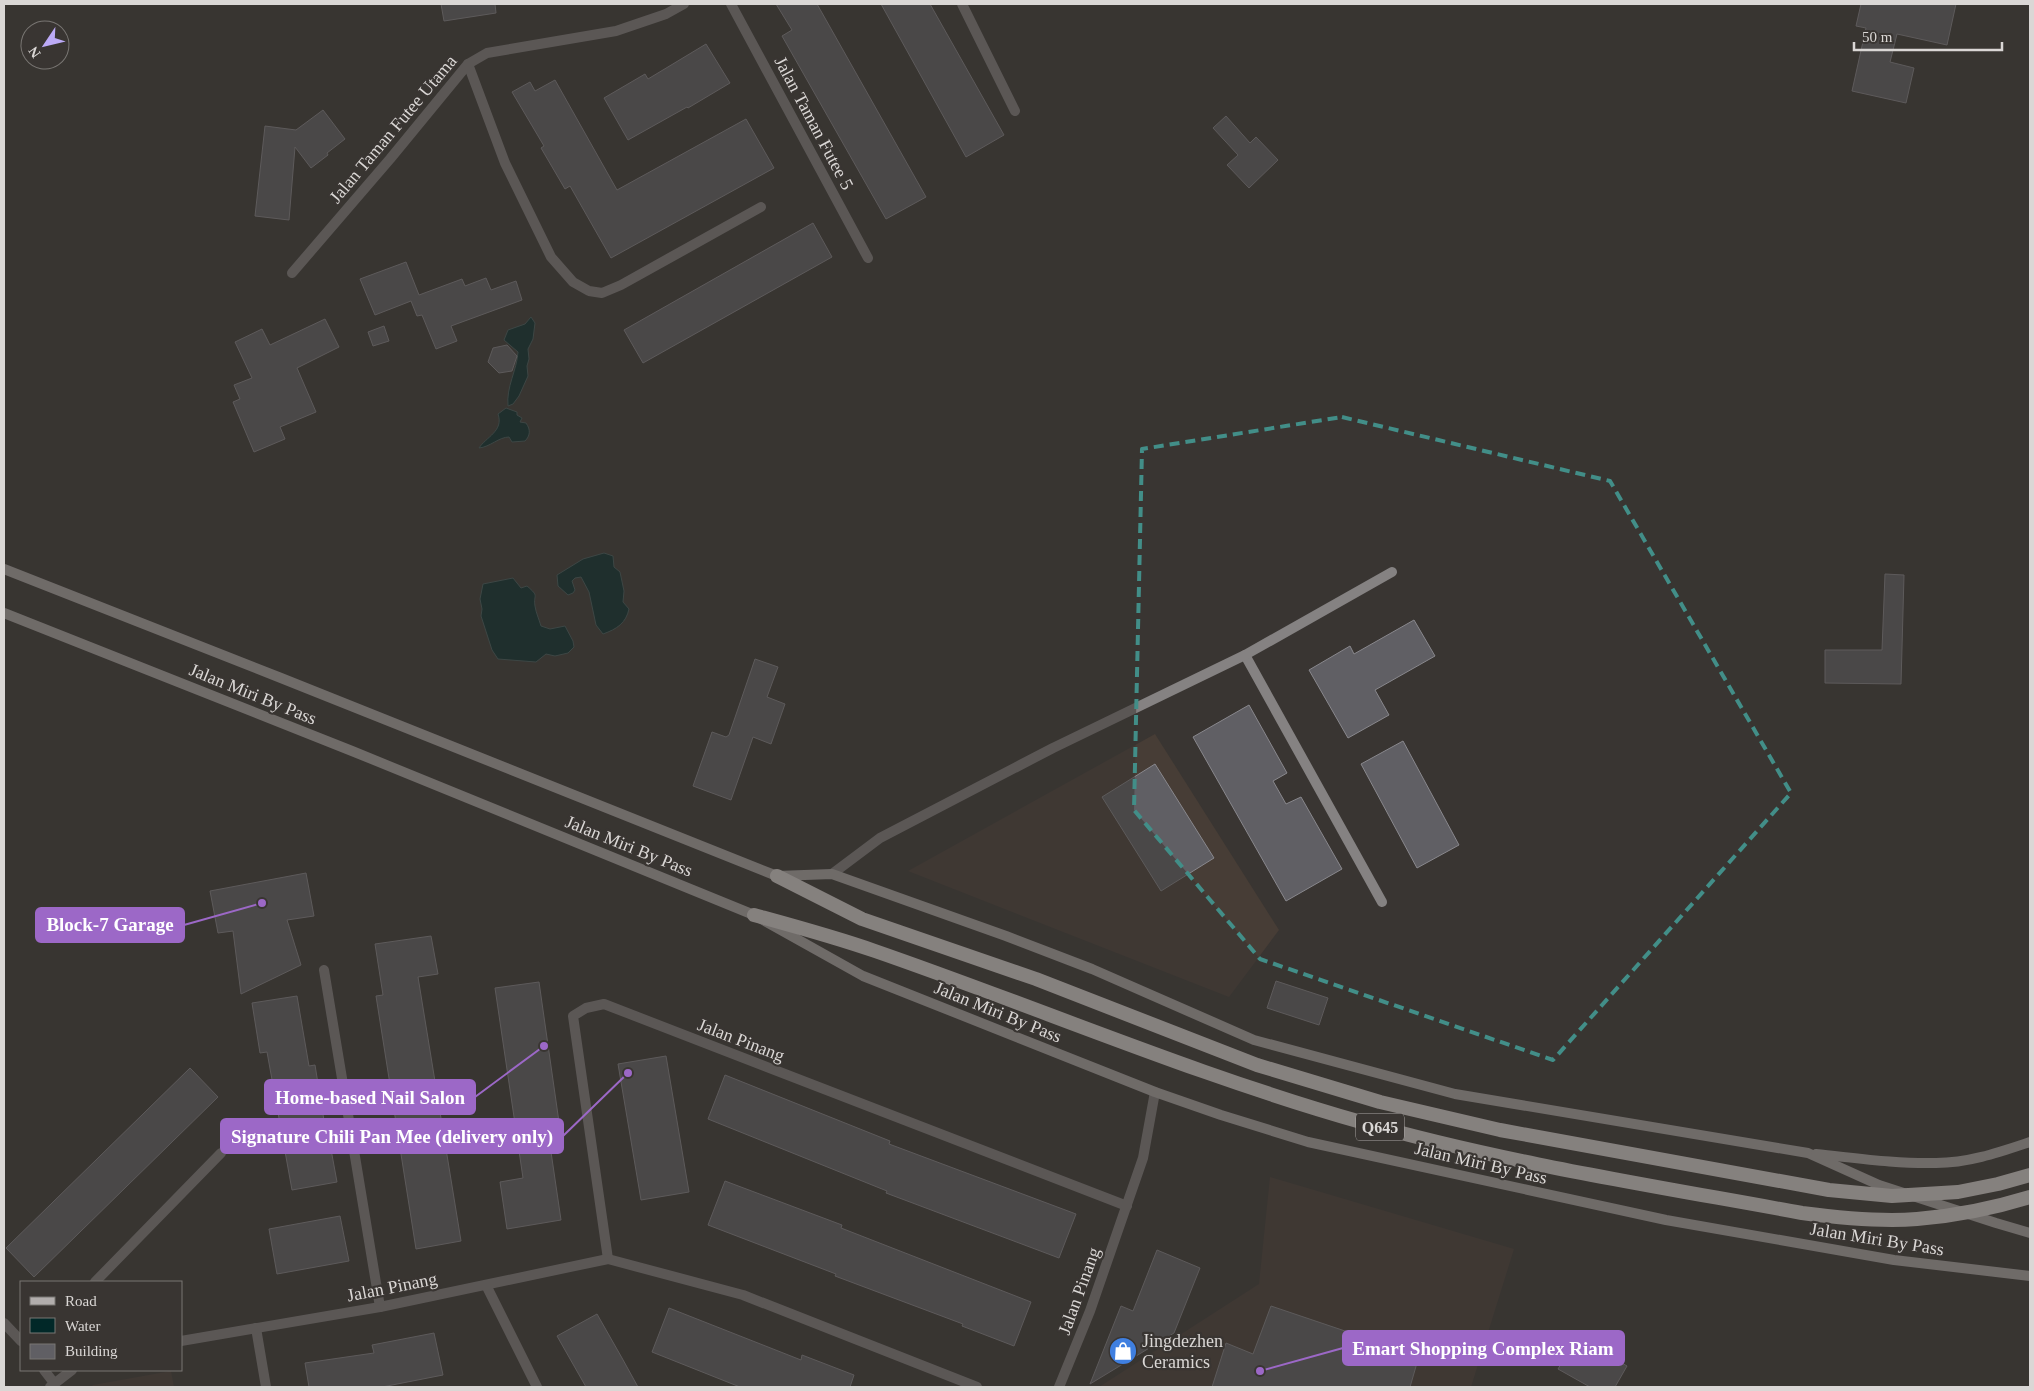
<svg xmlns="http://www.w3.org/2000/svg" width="2034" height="1391" font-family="'Times New Roman',serif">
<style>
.built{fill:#473d36}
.water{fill:#012828;stroke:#425c5c}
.building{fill:#605f64;stroke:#89888d}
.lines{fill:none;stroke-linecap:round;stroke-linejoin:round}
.minor{stroke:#858282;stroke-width:10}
.secondary{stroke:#b1adac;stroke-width:10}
.trunk-bridge{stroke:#e3dddc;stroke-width:14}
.marked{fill:none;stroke:#428e88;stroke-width:4;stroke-dasharray:10 6;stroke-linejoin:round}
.labels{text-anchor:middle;stroke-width:4.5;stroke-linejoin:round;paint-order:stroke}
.shield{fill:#393532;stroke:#aaa6a4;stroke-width:1}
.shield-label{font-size:16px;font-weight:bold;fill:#dad7d5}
.street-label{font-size:18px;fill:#dad7d5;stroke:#393532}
.poi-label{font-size:18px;fill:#dad7d5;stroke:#393532;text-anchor:start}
.leader{fill:none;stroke:#9c68c7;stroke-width:2}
.callout-dot{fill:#9c68c7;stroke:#393532;stroke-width:2}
.callout{fill:#9c68c7;stroke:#9c68c7;stroke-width:2}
.callout-label{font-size:19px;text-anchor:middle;font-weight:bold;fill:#fff}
</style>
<rect width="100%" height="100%" fill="#393532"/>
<!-- built -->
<g class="built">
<path d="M 1155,734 L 1279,930 L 1229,997 L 908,871 Z"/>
<path d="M 1270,1177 L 1514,1249 L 1471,1387 L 1099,1387 L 1259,1284 Z"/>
<path d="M 171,1371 L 174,1387 L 91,1387 L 93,1385 Z"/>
</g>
<!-- water -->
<g class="water">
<path d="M 531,317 L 535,323 L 533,339 L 528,349 L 529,359 L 527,366 L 528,376 L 519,396 L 513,404 L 508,406 C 506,387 517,370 518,352 L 504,340 L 508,330 L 525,324 Z"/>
<path d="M 506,408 L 517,412 L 517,415 L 522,418 L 520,422 L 526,423 C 531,430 530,436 525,441 L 512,442 L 509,437 C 499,437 490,447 479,448 C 486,437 504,431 498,414 Z"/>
<path d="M 604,553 L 613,556 L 614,567 L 620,572 L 624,591 L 623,602 L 629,609 C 626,623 617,629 603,634 L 596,625 L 589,592 L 581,577 L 575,578 L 572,581 L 575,590 L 573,593 L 568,595 L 558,586 L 557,575 L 583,559 Z"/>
<path d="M 513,578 L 521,588 L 527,586 C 540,597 533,594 535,606 C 536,613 539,619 541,626 L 550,629 L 565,626 L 573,641 L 574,647 L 568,653 L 555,656 L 546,654 L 536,662 L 498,659 L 492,650 L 481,616 L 482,609 L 480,599 L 483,584 Z"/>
</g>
<!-- building -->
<g class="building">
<path d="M 441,4 L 495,4 L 496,13 L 444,21 Z"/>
<path d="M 776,4 L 817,4 L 926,197 L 886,219 L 782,36 L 792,30 Z"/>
<path d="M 881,4 L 930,4 L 1004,135 L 966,157 Z"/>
<path d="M 1861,4 L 1956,4 L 1947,45 L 1897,34 L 1890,62 L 1914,68 L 1906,103 L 1852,91 L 1866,28 L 1856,26 Z"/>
<path d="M 706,44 L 730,83 L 688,108 L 687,107 L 628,140 L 604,98 L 645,74 L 648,79 Z"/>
<path d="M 555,80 L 617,190 L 746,119 L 774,168 L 611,258 L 570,186 L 565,189 L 541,148 L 544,146 L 512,92 L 530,82 L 535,91 Z"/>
<path d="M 323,110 L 345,139 L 327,153 L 328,155 L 311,168 L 295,147 L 289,220 L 255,216 L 265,126 L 296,130 Z"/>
<path d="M 1226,116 L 1250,143 L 1256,137 L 1278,160 L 1249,188 L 1227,165 L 1238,155 L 1213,128 Z"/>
<path d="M 813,223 L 832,257 L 643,363 L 624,330 Z"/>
<path d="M 406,262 L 419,295 L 462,279 L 465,286 L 486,278 L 491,290 L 516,281 L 522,300 L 451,326 L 457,341 L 436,349 L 422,315 L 417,316 L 411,301 L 375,315 L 360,279 Z"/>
<path d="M 325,319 L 339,347 L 297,368 L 316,412 L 280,427 L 285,439 L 254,452 L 233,402 L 240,399 L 234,385 L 252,378 L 235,342 L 262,329 L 270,345 Z"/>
<path d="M 384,326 L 389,341 L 373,346 L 368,332 Z"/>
<path d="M 507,345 L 517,356 L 512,371 L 499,373 L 488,362 L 493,348 Z"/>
<path d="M 1885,574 L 1904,575 L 1901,684 L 1825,683 L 1825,650 L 1882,650 Z"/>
<path d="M 1414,620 L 1435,656 L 1375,690 L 1389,715 L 1348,738 L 1309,670 L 1350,646 L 1354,654 Z"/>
<path d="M 755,659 L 778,667 L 767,697 L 785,704 L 771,744 L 753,737 L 731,800 L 693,786 L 712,732 L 726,737 L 729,735 Z"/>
<path d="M 1249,705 L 1287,773 L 1273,781 L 1286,804 L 1301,797 L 1342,869 L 1286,901 L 1193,737 Z"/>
<path d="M 1403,741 L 1459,845 L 1417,868 L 1361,764 Z"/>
<path d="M 1155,764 L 1214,858 L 1161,891 L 1102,797 Z"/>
<path d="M 306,873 L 314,916 L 287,920 L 301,965 L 241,994 L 233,931 L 218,933 L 210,891 Z"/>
<path d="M 431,936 L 438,974 L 418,977 L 461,1241 L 416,1249 L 376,996 L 383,995 L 375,944 Z"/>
<path d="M 1276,981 L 1328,998 L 1319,1025 L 1267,1008 Z"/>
<path d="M 539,982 L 563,1150 L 551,1152 L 561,1220 L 507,1229 L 500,1182 L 523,1178 L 495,988 Z"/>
<path d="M 297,996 L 309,1066 L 315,1065 L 326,1133 L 328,1133 L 337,1182 L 292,1190 L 267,1052 L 260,1053 L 252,1003 Z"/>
<path d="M 666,1056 L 689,1192 L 641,1200 L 618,1064 Z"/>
<path d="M 190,1068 L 218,1097 L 34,1277 L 6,1248 Z"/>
<path d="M 725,1075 L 890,1141 L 889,1144 L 1076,1214 L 1059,1258 L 886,1193 L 887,1191 L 708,1119 Z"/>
<path d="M 725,1181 L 842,1225 L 841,1228 L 1031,1302 L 1014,1346 L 962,1326 L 963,1324 L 835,1276 L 836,1274 L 708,1225 Z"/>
<path d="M 340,1216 L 349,1261 L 277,1274 L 269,1229 Z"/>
<path d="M 1157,1250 L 1200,1268 L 1174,1333 L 1090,1384 L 1121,1306 L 1133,1311 Z"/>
<path d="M 1271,1306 L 1419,1356 L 1410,1387 L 1212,1387 L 1226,1343 L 1253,1354 Z"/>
<path d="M 669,1308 L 801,1360 L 802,1355 L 854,1375 L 850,1387 L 740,1387 L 652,1352 Z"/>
<path d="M 597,1314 L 622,1358 L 638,1387 L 586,1387 L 557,1336 Z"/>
<path d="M 434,1333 L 443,1375 L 382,1387 L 309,1387 L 305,1363 L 374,1353 L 372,1345 Z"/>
<path d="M 1577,1337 L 1627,1366 L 1615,1387 L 1590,1387 L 1558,1369 Z"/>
</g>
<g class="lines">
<!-- minor -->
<g class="minor">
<path d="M 731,4 L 868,258"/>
<path d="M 962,4 L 1015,111"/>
<path d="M 468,64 L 505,163 L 551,257 L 573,282 L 589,291 L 602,293 L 621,285 L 761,207"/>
<path d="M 292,273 L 390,159 L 468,64 L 487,53 L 616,31 L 666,14 L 684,4"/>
<path d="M 1245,655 L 1382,902"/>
<path d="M 832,874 L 880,838 L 1053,748 L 1245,655 L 1392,572"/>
<path d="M 324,970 L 380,1307"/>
<path d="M 608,1259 L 573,1016 L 586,1008 L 604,1004 L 1127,1206"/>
<path d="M 95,1282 L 221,1153"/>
<path d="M 486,1285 L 537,1387"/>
<path d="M 4,1323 L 21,1341"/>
<path d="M 256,1328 L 266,1387"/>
<path d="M 181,1341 L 380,1307 L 608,1259 L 743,1295 L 977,1387"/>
<path d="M 44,1370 L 54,1383"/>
<path d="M 50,1387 L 72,1370"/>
<path d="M 1059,1387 L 1090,1311 L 1143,1158 L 1155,1092"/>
</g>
<!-- secondary -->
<g class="secondary">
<path d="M 4,569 L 281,678 L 777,876 L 832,874 L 1006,936 L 1092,969 L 1254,1040 L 1455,1094 L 1808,1153 L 1879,1185 L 1996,1223 L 2030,1233"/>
<path d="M 4,613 L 352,751 L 754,915 L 863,976 L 1155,1092 L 1221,1115 L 1308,1142 L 1666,1220 L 1894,1260 L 2030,1276"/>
<path d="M 1816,1154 C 1856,1158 1896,1164 1936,1163 C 1969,1163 2000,1152 2030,1142"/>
</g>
<!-- trunk-bridge -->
<g class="trunk-bridge">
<path d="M 777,876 L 862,919 L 1036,979 L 1257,1065 L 1380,1102 L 1500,1130 L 1829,1190 L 1892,1196 L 1958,1192 L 1998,1184 L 2030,1175"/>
<path d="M 754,915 C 794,926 835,937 875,951 C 1037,1007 1195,1075 1361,1122 C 1505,1163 1655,1186 1802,1213 C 1840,1218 1879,1222 1917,1219 C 1955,1216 1994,1208 2030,1197"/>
</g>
</g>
<!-- marked area -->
<path d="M0 0H2034V1391H0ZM 1342,417 L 1610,481 L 1791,793 L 1553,1060 L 1260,959 L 1134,810 L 1142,449 Z" fill="#393532" fill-opacity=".55" fill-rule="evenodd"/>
<path class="marked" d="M 1342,417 L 1610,481 L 1791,793 L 1553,1060 L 1260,959 L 1134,810 L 1142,449 Z"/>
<!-- icons -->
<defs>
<symbol id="shop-disc" viewBox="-11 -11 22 22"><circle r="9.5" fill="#3f7fe0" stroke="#393532"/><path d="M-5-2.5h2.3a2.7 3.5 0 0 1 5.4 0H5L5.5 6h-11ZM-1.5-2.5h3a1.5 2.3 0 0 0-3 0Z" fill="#fff"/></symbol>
</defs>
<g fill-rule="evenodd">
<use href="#shop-disc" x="1107" y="1335" width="32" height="32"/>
</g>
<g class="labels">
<!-- shield labels -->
<rect class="shield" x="1356" y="1113.5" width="48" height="27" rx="4"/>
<g class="shield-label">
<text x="1380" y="1133">Q645</text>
</g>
<!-- street labels -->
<g class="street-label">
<text transform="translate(814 123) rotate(62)" y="6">Jalan Taman Futee 5</text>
<text transform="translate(393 129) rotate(-50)" y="6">Jalan Taman Futee Utama</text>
<text transform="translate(253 694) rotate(22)" y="6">Jalan Miri By Pass</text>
<text transform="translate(629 846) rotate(22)" y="6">Jalan Miri By Pass</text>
<text transform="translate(998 1012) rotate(22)" y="6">Jalan Miri By Pass</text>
<text transform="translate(741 1040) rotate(21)" y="6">Jalan Pinang</text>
<text transform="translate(1481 1163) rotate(13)" y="6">Jalan Miri By Pass</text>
<text transform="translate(1877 1239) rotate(9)" y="6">Jalan Miri By Pass</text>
<text transform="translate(392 1287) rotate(-11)" y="6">Jalan Pinang</text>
<text transform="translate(1079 1291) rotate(-70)" y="6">Jalan Pinang</text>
</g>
<!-- poi labels -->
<g class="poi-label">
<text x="1142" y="1347">Jingdezhen<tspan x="1142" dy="21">Ceramics</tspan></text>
</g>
</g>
<!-- callouts -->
<path class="leader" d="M262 903L184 925M544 1046L475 1097M628 1073L563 1136M1260 1371L1343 1348"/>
<g class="callout-dot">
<circle cx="262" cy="903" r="5"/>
<circle cx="544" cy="1046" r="5"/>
<circle cx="628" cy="1073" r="5"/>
<circle cx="1260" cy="1371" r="5"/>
</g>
<g class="callout">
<rect x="36" y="908" width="148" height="34" rx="5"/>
<rect x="265" y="1080" width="210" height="34" rx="5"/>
<rect x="221" y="1119" width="342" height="34" rx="5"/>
<rect x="1343" y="1331" width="281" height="34" rx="5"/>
</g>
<g class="callout-label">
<text x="110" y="931">Block-7 Garage</text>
<text x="370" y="1104">Home-based Nail Salon</text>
<text x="392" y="1143">Signature Chili Pan Mee (delivery only)</text>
<text x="1483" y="1355">Emart Shopping Complex Riam</text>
</g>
<!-- border -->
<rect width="2034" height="1391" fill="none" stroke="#dad7d5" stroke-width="10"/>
<!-- legend -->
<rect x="20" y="1281" width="162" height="90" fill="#393532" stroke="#797673"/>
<rect x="30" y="1297" width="25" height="8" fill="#b1adac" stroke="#797673"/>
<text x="65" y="1306" font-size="15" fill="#dad7d5">Road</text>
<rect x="30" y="1318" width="25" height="15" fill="#012828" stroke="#797673"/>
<text x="65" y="1331" font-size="15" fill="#dad7d5">Water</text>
<rect x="30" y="1344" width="25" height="15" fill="#605f64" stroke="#797673"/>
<text x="65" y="1356" font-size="15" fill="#dad7d5">Building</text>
<!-- north arrow -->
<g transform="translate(45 45) rotate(235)"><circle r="24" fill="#393532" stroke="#797673"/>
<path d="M0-4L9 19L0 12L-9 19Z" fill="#bcaaf6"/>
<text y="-8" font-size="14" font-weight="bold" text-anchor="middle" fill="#dad7d5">N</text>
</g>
<!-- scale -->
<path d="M1854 42v8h148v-8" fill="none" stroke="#dad7d5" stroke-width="2.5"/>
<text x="1862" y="42" font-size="15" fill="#dad7d5" stroke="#393532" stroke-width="4" paint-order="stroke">50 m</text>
</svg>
